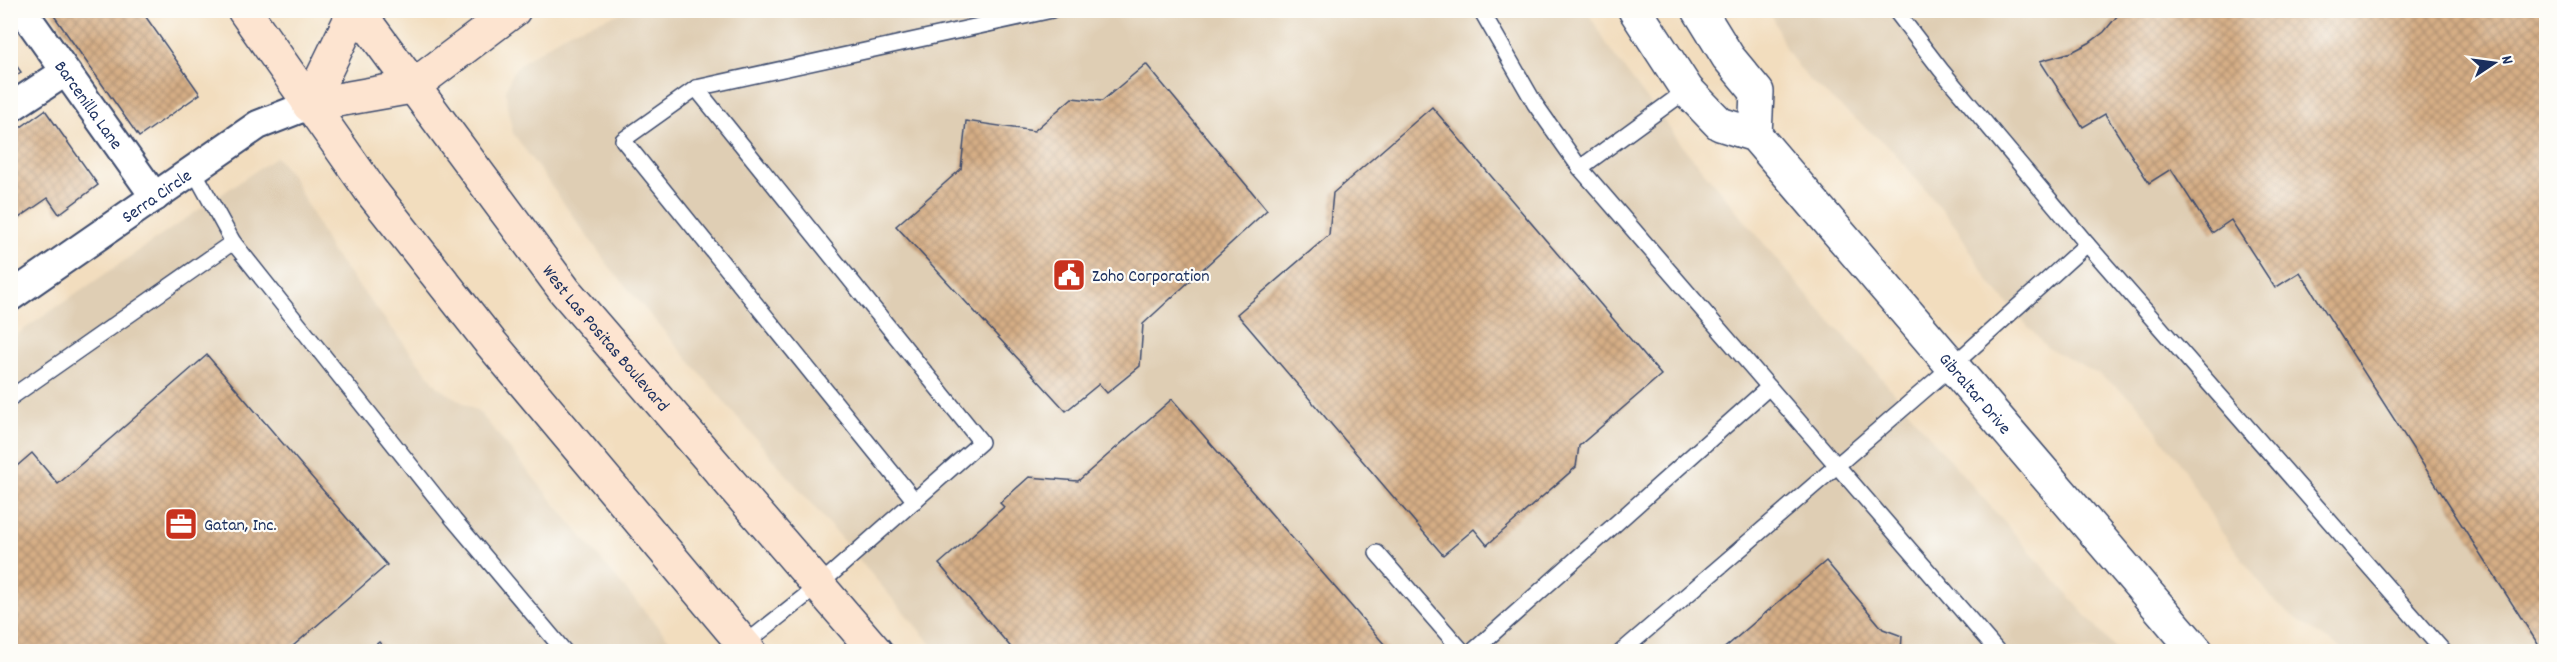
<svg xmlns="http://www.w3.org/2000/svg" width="2557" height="662" font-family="Dekko,sans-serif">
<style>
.built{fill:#dfceb4}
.building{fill:url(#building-cross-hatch)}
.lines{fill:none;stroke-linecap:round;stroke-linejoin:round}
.service-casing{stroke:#3b496c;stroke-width:18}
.minor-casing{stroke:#3b496c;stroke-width:32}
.tertiary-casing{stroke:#3b496c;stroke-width:36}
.secondary-casing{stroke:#3b496c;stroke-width:36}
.service{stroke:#fff;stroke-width:15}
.minor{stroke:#fff;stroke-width:28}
.tertiary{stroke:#fff;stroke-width:33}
.secondary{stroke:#fde4d0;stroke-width:33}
.labels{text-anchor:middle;stroke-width:4.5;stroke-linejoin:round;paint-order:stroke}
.street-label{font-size:18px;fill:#1b2f5e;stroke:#fdfcf7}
.poi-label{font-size:18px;fill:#1b2f5e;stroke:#fdfcf7;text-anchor:start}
</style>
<defs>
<pattern id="building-cross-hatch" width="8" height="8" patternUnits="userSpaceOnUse" patternTransform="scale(1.5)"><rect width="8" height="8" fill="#d6ae85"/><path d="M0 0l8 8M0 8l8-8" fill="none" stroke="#ad8e70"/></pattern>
</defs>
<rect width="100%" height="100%" fill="#fdfcf7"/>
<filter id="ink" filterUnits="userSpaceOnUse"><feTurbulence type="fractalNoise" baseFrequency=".0167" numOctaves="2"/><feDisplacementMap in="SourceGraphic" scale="12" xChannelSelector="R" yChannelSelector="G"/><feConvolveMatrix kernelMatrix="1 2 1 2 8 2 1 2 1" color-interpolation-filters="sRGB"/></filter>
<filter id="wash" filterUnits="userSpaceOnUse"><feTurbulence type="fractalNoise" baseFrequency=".008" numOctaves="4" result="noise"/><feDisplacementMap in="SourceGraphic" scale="24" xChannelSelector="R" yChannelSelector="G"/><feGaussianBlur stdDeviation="1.35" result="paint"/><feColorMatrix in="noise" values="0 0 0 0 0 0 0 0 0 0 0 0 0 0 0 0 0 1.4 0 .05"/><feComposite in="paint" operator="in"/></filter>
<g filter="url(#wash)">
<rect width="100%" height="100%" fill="#f2ddbe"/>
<!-- built -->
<g class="built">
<path d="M 627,11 L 1587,11 L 1611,51 L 1685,149 L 1812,301 L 1875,370 L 1936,444 L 2117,651 L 937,651 L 611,269 L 513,133 L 507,106 L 506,90 L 512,73 L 524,61 L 570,31 Z"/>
<path d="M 1770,11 L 2546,11 L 2546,651 L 2345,651 L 2297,620 L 2274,601 L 2220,530 L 2178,460 L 2134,400 L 2098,374 L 2046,347 L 1990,283 L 1956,227 L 1892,150 L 1808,79 L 1786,50 Z"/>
<path d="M 276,157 L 292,176 L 332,252 L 438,387 L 481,414 L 621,584 L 679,651 L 11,651 L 10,339 Z"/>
</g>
<g id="blocks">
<!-- building -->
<g class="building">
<path d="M 50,10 L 141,10 L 200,94 L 139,137 Z"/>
<path d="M 2122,10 L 2546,10 L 2546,652 L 2543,652 L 2300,272 L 2275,288 L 2231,220 L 2212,233 L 2171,169 L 2149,183 L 2105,114 L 2083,127 L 2040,61 L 2072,52 L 2089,43 L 2104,32 Z"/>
<path d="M 10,57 L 21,72 L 10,80 Z"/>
<path d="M 1146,64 L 1267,210 L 1143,324 L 1140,366 L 1107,393 L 1099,384 L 1066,411 L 896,226 L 961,169 L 966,121 L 1034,131 L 1072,98 L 1102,101 Z"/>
<path d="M 1432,107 L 1661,375 L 1579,446 L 1576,467 L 1487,545 L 1474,529 L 1443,555 L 1237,314 L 1329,235 L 1333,193 Z"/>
<path d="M 45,110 L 98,185 L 59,214 L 48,198 L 10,224 L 10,135 Z"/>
<path d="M 207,355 L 387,565 L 286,652 L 10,652 L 10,472 L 32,453 L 58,484 Z"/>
<path d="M 1172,399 L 1391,652 L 1015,652 L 939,564 L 1004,507 L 1000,503 L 1029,477 L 1078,481 Z"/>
<path d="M 1826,561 L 1883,629 L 1902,636 L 1901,652 L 1720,652 Z"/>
<path d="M 379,642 L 387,652 L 367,652 Z"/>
</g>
</g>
</g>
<g filter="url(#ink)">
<use href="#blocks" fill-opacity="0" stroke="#3b496c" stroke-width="1.5"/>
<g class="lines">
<defs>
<g id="service">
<path d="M 1481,10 L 1535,104 L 1580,168 L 1998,652"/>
<path d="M 1895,10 L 1941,70 L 2087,244 L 2444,652"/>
<path d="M 696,88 L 981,442 L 819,585 L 741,647"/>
<path d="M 1580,168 L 1687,90"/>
<path d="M 194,171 L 233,242 L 454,520 L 565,652"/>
<path d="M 10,398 L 233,242"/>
<path d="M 915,501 L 623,140 L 696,88 L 1052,10"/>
<path d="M 1377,553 L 1463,652"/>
<path d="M 1472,652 L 1769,387"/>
<path d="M 1621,652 L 1951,367 L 2087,244"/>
</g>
<g id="minor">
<path id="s1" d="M 22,10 L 155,197"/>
<path d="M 10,108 L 65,72"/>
<path id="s2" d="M 10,297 L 258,125 L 309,105"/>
</g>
<g id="tertiary">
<path id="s3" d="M 1635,10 L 1687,90 L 1720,124 L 1755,135 L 2197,652"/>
<path d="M 1699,10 L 1728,57 L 1757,92 L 1755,135"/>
</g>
<g id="secondary">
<path d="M 244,10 L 371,191 L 490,342 L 750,652"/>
<path id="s4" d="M 357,10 L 565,291 L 876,652"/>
<path d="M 309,105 L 412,87 L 514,10"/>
<path d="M 309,105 L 355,10"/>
</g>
</defs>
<!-- service casing -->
<use href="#service" class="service-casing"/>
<!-- minor casing -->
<use href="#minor" class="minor-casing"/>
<!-- tertiary casing -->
<use href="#tertiary" class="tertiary-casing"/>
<!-- secondary casing -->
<use href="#secondary" class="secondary-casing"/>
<!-- service -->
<use href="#service" class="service"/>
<!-- minor -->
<use href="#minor" class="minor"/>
<!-- tertiary -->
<use href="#tertiary" class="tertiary"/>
<!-- secondary -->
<use href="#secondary" class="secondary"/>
</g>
</g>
<!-- icons -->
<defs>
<symbol id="civic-square" viewBox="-11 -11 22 22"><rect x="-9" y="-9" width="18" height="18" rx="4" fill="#c8321e" stroke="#fdfcf7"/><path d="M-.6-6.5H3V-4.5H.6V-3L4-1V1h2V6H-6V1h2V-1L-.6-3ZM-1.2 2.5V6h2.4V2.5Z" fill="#fff"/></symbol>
<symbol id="office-square" viewBox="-11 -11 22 22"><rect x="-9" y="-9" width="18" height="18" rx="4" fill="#c8321e" stroke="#fdfcf7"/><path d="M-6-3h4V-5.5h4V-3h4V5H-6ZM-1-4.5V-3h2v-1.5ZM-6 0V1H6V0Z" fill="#fff"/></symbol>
</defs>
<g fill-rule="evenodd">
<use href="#civic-square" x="1050" y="256" width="38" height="38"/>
<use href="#office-square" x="162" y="505" width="38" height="38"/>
</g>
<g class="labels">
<!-- street labels -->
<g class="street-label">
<text dy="6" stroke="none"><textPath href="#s1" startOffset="116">Barcenilla Lane</textPath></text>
<text dy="6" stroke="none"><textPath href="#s2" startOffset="178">Serra Circle</textPath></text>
<text dy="6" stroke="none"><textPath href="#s4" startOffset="412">West Las Positas Boulevard</textPath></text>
<text dy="6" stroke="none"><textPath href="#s3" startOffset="519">Gibraltar Drive</textPath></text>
</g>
<!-- poi labels -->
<g class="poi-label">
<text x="1092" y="281">Zoho Corporation</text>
<text x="204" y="530">Gatan, Inc.</text>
</g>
</g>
<!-- margin -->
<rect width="2557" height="662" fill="none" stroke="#fdfcf7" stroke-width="36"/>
<!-- north arrow -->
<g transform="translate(2494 63) rotate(77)" stroke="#fdfcf7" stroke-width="4.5" paint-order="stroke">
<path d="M0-4.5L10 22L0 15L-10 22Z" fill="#1b2f5e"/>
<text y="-9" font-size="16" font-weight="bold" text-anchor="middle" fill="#1b2f5e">N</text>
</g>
</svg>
